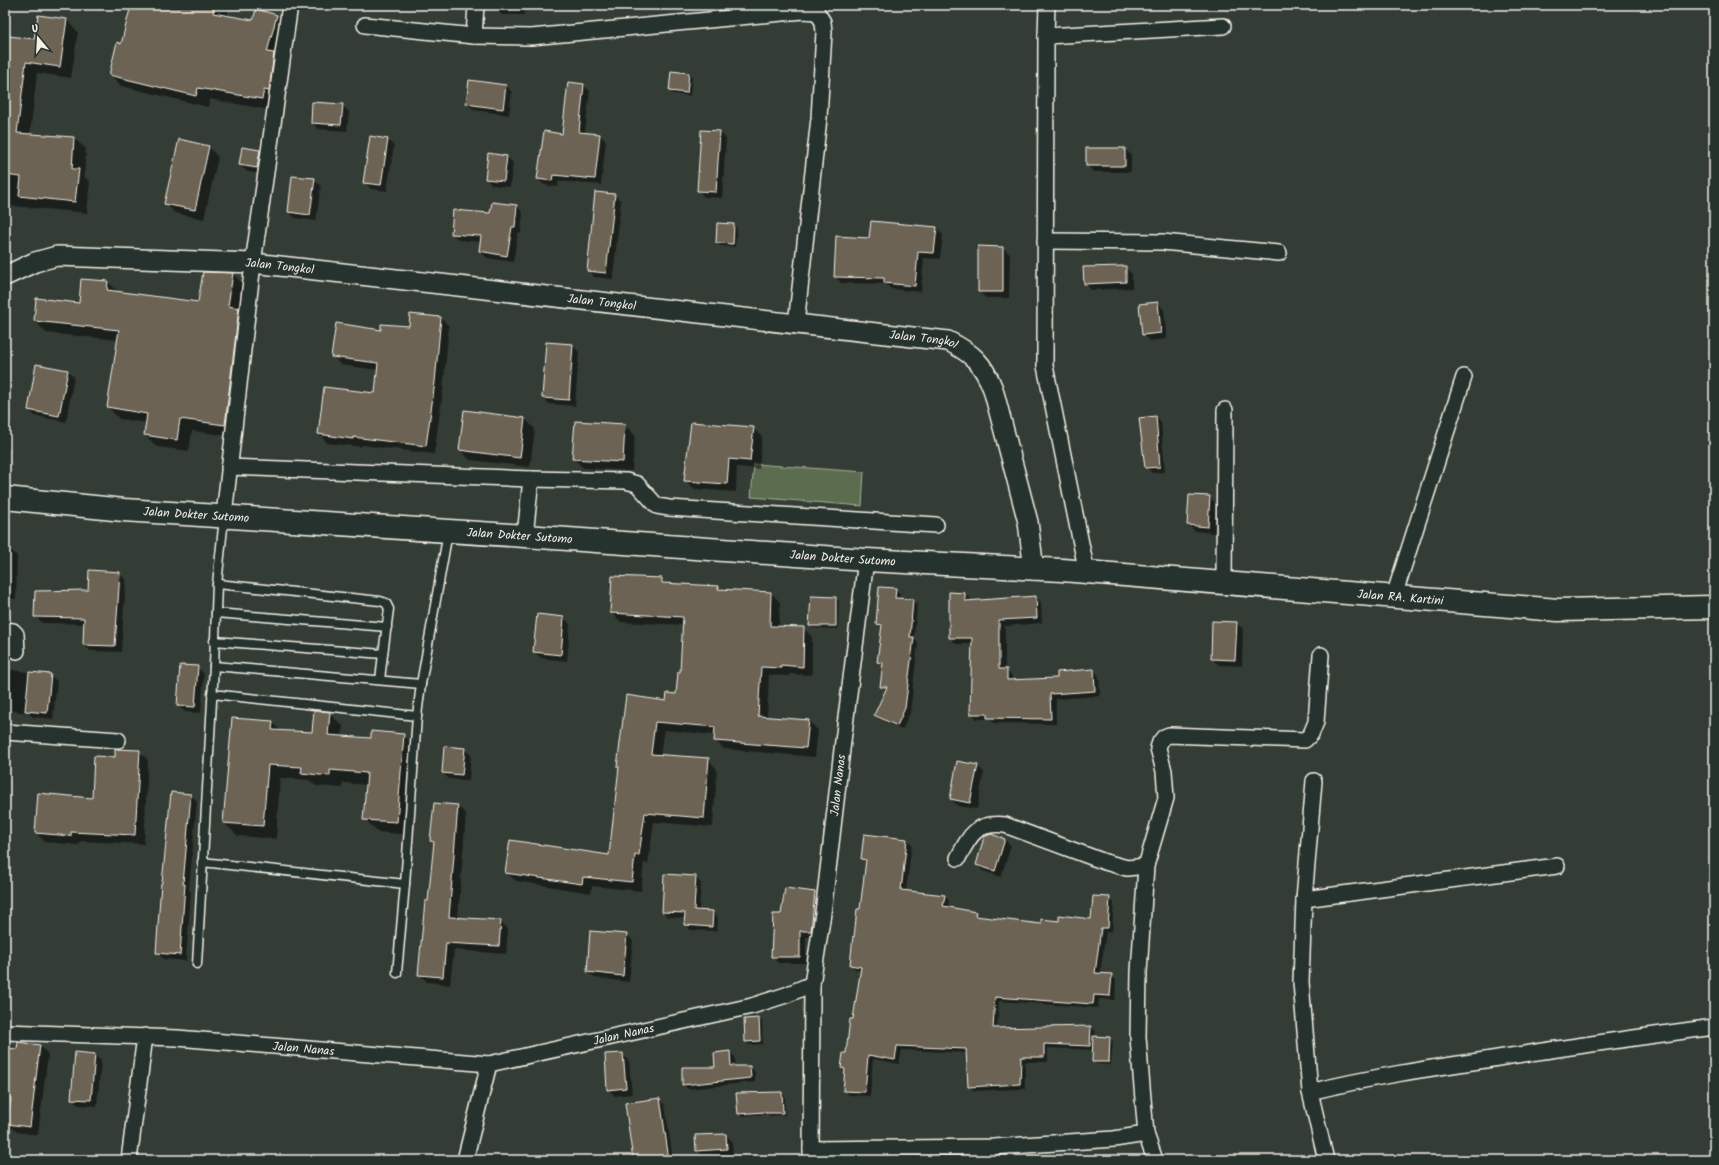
<svg xmlns="http://www.w3.org/2000/svg" width="1719" height="1165" font-family="Kalam,sans-serif">
<style>
.green{fill:#5c6d4f;stroke:#a8af9c}
.shadow{fill:#0007}
.building{fill:#6c6454;stroke:#f4f1e8}
.lines{fill:none;stroke-linecap:round;stroke-linejoin:round}
.service-casing{stroke:#f4f1e8;stroke-width:11}
.minor-casing{stroke:#f4f1e8;stroke-width:18}
.tertiary-casing{stroke:#f4f1e8;stroke-width:22}
.trunk-casing{stroke:#f4f1e8;stroke-width:25}
.service{stroke:#26332d;stroke-width:8}
.minor{stroke:#26332d;stroke-width:15}
.tertiary{stroke:#26332d;stroke-width:19}
.trunk{stroke:#26332d;stroke-width:22}
.labels{text-anchor:middle;stroke-width:4;stroke-linejoin:round;paint-order:stroke}
.street-label{font-size:12px;fill:#f4f1e8;stroke:#26332d}
</style>
<rect width="100%" height="100%" fill="#343d35"/>
<filter id="ink" filterUnits="userSpaceOnUse"><feTurbulence type="fractalNoise" baseFrequency=".025" numOctaves="2"/><feDisplacementMap in="SourceGraphic" scale="8" xChannelSelector="R" yChannelSelector="G"/><feConvolveMatrix kernelMatrix="1 2 1 2 8 2 1 2 1" color-interpolation-filters="sRGB"/></filter>
<g filter="url(#ink)">
<!-- green -->
<path class="green" d="M 754,464 L 864,472 L 862,506 L 751,497 Z"/>
<!-- shadow -->
<g class="shadow">
<path d="M 132,5 L 230,5 L 227,17 L 254,21 L 276,16 L 288,27 L 274,111 L 210,99 L 208,107 L 121,86 L 110,75 L 122,45 Z"/>
<path d="M 321,5 L 347,5 L 347,9 Z"/>
<path d="M 496,5 L 525,5 L 524,15 L 502,15 L 496,8 Z"/>
<path d="M 67,20 L 78,32 L 71,78 L 37,73 L 30,135 L 74,138 L 86,149 L 84,176 L 90,182 L 87,213 L 12,206 L 5,264 L 5,41 L 35,40 Z"/>
<path d="M 672,73 L 689,74 L 692,77 L 690,96 L 673,94 L 670,91 Z"/>
<path d="M 583,85 L 590,91 L 585,133 L 600,135 L 606,141 L 601,185 L 559,181 L 558,187 L 544,185 L 538,179 L 563,135 Z"/>
<path d="M 506,86 L 512,92 L 509,115 L 474,110 L 467,104 Z"/>
<path d="M 342,105 L 349,112 L 347,131 L 318,129 L 312,123 Z"/>
<path d="M 702,131 L 720,132 L 726,139 L 722,198 L 704,197 L 698,190 Z"/>
<path d="M 388,140 L 394,146 L 387,191 L 371,189 L 364,182 Z"/>
<path d="M 209,147 L 218,157 L 204,219 L 175,213 L 165,203 Z"/>
<path d="M 1125,149 L 1131,155 L 1131,172 L 1093,172 L 1087,165 Z"/>
<path d="M 260,151 L 266,157 L 264,174 L 247,172 L 240,165 Z"/>
<path d="M 506,156 L 513,163 L 510,187 L 492,185 L 486,179 Z"/>
<path d="M 314,179 L 321,186 L 316,221 L 295,218 L 289,212 Z"/>
<path d="M 615,195 L 621,201 L 613,279 L 594,277 L 588,270 Z"/>
<path d="M 492,203 L 517,206 L 523,213 L 521,233 L 518,233 L 513,262 L 487,258 L 480,251 L 482,242 L 459,240 L 452,234 L 491,214 Z"/>
<path d="M 734,225 L 737,228 L 735,247 L 720,246 L 717,243 Z"/>
<path d="M 937,228 L 943,235 L 940,259 L 924,258 L 921,292 L 891,289 L 886,284 L 841,283 L 835,276 L 870,239 Z"/>
<path d="M 979,247 L 1003,248 L 1010,254 L 1009,298 L 986,298 L 979,292 Z"/>
<path d="M 1125,267 L 1132,274 L 1132,288 L 1091,290 L 1085,283 Z"/>
<path d="M 203,273 L 233,274 L 245,286 L 237,437 L 192,431 L 189,451 L 157,447 L 145,435 L 147,423 L 119,419 L 108,407 L 119,340 L 46,333 L 35,321 L 80,304 L 108,282 L 118,292 L 199,303 Z"/>
<path d="M 1158,303 L 1164,310 L 1167,339 L 1149,341 L 1143,334 Z"/>
<path d="M 5,311 L 7,313 L 5,338 Z"/>
<path d="M 441,318 L 449,326 L 443,391 L 434,454 L 361,445 L 361,447 L 327,443 L 319,434 L 376,394 L 378,370 L 341,365 L 332,356 L 382,331 L 410,327 Z"/>
<path d="M 547,343 L 573,345 L 579,352 L 575,406 L 549,404 L 543,397 Z"/>
<path d="M 68,371 L 74,377 L 66,422 L 35,416 L 29,410 Z"/>
<path d="M 1156,417 L 1161,422 L 1165,472 L 1152,473 L 1146,467 Z"/>
<path d="M 5,419 L 12,425 L 10,449 L 5,449 Z"/>
<path d="M 525,419 L 535,429 L 530,467 L 470,460 L 460,450 Z"/>
<path d="M 625,425 L 635,435 L 632,471 L 583,468 L 573,458 Z"/>
<path d="M 753,428 L 762,437 L 759,469 L 737,467 L 736,492 L 694,489 L 685,480 Z"/>
<path d="M 1210,497 L 1216,504 L 1214,533 L 1195,531 L 1188,525 Z"/>
<path d="M 5,549 L 10,549 L 17,556 L 16,599 L 5,599 Z"/>
<path d="M 119,573 L 126,580 L 121,652 L 90,651 L 84,644 L 85,624 L 42,623 L 35,616 L 89,591 Z"/>
<path d="M 661,579 L 666,584 L 718,587 L 722,591 L 771,593 L 780,602 L 779,627 L 803,628 L 812,637 L 812,675 L 790,674 L 789,676 L 769,675 L 767,718 L 809,721 L 818,730 L 815,757 L 724,749 L 715,740 L 715,735 L 664,730 L 660,756 L 708,759 L 717,769 L 713,827 L 654,822 L 648,864 L 644,863 L 641,891 L 592,886 L 591,893 L 516,881 L 506,872 L 610,856 L 620,768 L 618,766 L 667,702 L 677,695 L 681,673 L 684,625 L 621,622 L 612,613 Z"/>
<path d="M 895,589 L 900,593 L 899,599 L 913,600 L 917,605 L 914,639 L 918,643 L 910,713 L 902,730 L 879,719 L 875,715 L 886,691 L 881,686 L 883,666 L 878,661 L 882,628 L 877,624 Z"/>
<path d="M 950,593 L 965,594 L 971,599 L 971,602 L 1035,597 L 1041,602 L 1042,623 L 1005,626 L 1005,670 L 1012,676 L 1012,681 L 1058,679 L 1093,670 L 1099,676 L 1100,696 L 1056,699 L 1056,724 L 994,723 L 990,719 L 977,719 L 971,713 L 973,644 L 956,644 L 950,638 Z"/>
<path d="M 836,598 L 839,601 L 838,629 L 813,628 L 810,625 Z"/>
<path d="M 564,618 L 570,624 L 567,661 L 541,658 L 534,652 Z"/>
<path d="M 1237,623 L 1243,629 L 1242,666 L 1219,665 L 1212,659 Z"/>
<path d="M 197,667 L 204,674 L 201,713 L 185,712 L 178,706 Z"/>
<path d="M 5,669 L 50,675 L 57,681 L 53,719 L 33,717 L 28,713 L 5,710 Z"/>
<path d="M 329,713 L 343,726 L 342,737 L 372,739 L 403,735 L 417,748 L 410,835 L 378,832 L 364,819 L 367,785 L 343,783 L 342,788 L 316,786 L 309,780 L 280,778 L 276,839 L 238,836 L 224,823 L 272,722 L 281,731 L 313,733 Z"/>
<path d="M 464,749 L 471,755 L 469,781 L 449,779 L 443,773 Z"/>
<path d="M 139,751 L 148,760 L 144,844 L 80,841 L 79,845 L 45,842 L 36,833 L 93,799 L 116,758 Z"/>
<path d="M 977,766 L 984,772 L 977,809 L 958,806 L 951,799 Z"/>
<path d="M 191,795 L 197,801 L 189,890 L 191,892 L 186,961 L 164,959 L 157,953 Z"/>
<path d="M 435,804 L 458,806 L 466,814 L 458,919 L 500,921 L 508,929 L 506,954 L 454,950 L 450,985 L 427,982 L 419,974 L 429,902 L 434,844 L 431,841 Z"/>
<path d="M 865,835 L 907,840 L 912,844 L 906,891 L 944,895 L 949,900 L 948,908 L 975,913 L 980,918 L 1042,925 L 1092,920 L 1109,898 L 1114,903 L 1112,932 L 1106,932 L 1100,975 L 1111,975 L 1116,980 L 1115,1000 L 1099,999 L 1098,1008 L 999,1001 L 997,1029 L 1091,1027 L 1096,1032 L 1095,1037 L 1110,1038 L 1113,1041 L 1111,1065 L 1096,1064 L 1093,1061 L 1094,1050 L 1048,1048 L 1048,1062 L 1025,1062 L 1025,1089 L 974,1091 L 969,1086 L 967,1053 L 902,1050 L 899,1064 L 873,1059 L 870,1096 L 849,1095 L 844,1090 L 845,1072 L 842,1068 L 847,1054 L 862,970 L 856,970 L 851,965 L 867,864 L 862,859 Z"/>
<path d="M 1004,839 L 1011,846 L 1001,877 L 983,871 L 977,865 Z"/>
<path d="M 695,877 L 701,883 L 699,911 L 713,912 L 718,918 L 717,931 L 690,930 L 685,924 L 685,918 L 668,917 L 663,912 Z"/>
<path d="M 815,893 L 821,899 L 817,937 L 806,937 L 806,963 L 778,963 L 772,956 L 782,915 Z"/>
<path d="M 626,934 L 633,941 L 629,982 L 595,978 L 588,972 Z"/>
<path d="M 759,1019 L 762,1022 L 763,1044 L 749,1045 L 746,1042 Z"/>
<path d="M 40,1046 L 48,1054 L 38,1135 L 17,1132 L 8,1124 L 11,1105 L 5,1104 L 5,1049 L 18,1050 Z"/>
<path d="M 730,1052 L 735,1057 L 736,1067 L 750,1067 L 755,1072 L 755,1082 L 688,1089 L 683,1085 L 716,1068 Z"/>
<path d="M 622,1054 L 629,1061 L 632,1094 L 615,1096 L 608,1089 Z"/>
<path d="M 95,1055 L 101,1061 L 97,1106 L 78,1105 L 72,1098 Z"/>
<path d="M 782,1093 L 785,1096 L 785,1115 L 769,1116 L 768,1114 L 742,1116 L 739,1113 Z"/>
<path d="M 659,1099 L 665,1105 L 673,1160 L 634,1160 Z"/>
<path d="M 726,1135 L 732,1141 L 733,1156 L 703,1157 L 697,1150 Z"/>
</g>
<!-- building -->
<g class="building">
<path d="M 131,5 L 215,5 L 213,13 L 253,20 L 256,9 L 277,15 L 267,52 L 274,53 L 269,91 L 264,90 L 262,99 L 198,88 L 196,96 L 109,75 L 117,42 L 121,44 Z"/>
<path d="M 38,15 L 67,19 L 60,67 L 26,62 L 17,133 L 74,137 L 72,169 L 79,169 L 75,202 L 19,196 L 21,177 L 5,175 L 5,71 L 9,36 L 34,39 Z"/>
<path d="M 671,71 L 689,73 L 687,93 L 669,91 Z"/>
<path d="M 469,80 L 506,85 L 503,109 L 466,104 Z"/>
<path d="M 568,82 L 584,84 L 579,132 L 600,134 L 595,179 L 553,175 L 552,181 L 537,179 L 544,131 L 562,134 Z"/>
<path d="M 312,102 L 343,104 L 341,125 L 311,123 Z"/>
<path d="M 701,130 L 720,131 L 716,192 L 697,191 Z"/>
<path d="M 370,136 L 388,139 L 381,185 L 363,183 Z"/>
<path d="M 179,139 L 209,146 L 195,210 L 164,204 Z"/>
<path d="M 242,147 L 260,150 L 257,168 L 239,165 Z"/>
<rect x="1086" y="148" width="39" height="18"/>
<path d="M 488,153 L 507,156 L 504,181 L 485,179 Z"/>
<path d="M 292,176 L 315,178 L 310,215 L 288,212 Z"/>
<path d="M 595,192 L 615,194 L 606,273 L 587,271 Z"/>
<path d="M 492,202 L 517,205 L 515,227 L 512,227 L 507,256 L 479,251 L 481,236 L 451,234 L 453,210 L 490,213 Z"/>
<path d="M 871,221 L 937,227 L 934,253 L 918,252 L 915,286 L 884,283 L 884,278 L 834,277 L 836,236 L 869,238 Z"/>
<path d="M 717,223 L 734,224 L 733,244 L 716,243 Z"/>
<path d="M 978,246 L 1003,247 L 1003,292 L 978,292 Z"/>
<path d="M 1126,266 L 1126,282 L 1084,284 L 1083,267 Z"/>
<path d="M 203,272 L 233,273 L 228,306 L 239,308 L 225,425 L 180,419 L 177,440 L 144,435 L 147,414 L 107,407 L 119,330 L 34,321 L 36,298 L 79,303 L 81,279 L 108,281 L 107,290 L 198,302 Z"/>
<path d="M 1158,302 L 1161,333 L 1142,335 L 1139,304 Z"/>
<path d="M 410,314 L 441,317 L 435,382 L 426,446 L 353,437 L 353,439 L 318,434 L 324,387 L 375,393 L 378,363 L 331,357 L 336,323 L 381,330 L 381,324 L 409,326 Z"/>
<path d="M 546,342 L 573,344 L 569,400 L 542,398 Z"/>
<path d="M 36,364 L 68,370 L 59,416 L 28,410 Z"/>
<path d="M 464,410 L 525,418 L 520,458 L 459,450 Z"/>
<path d="M 1156,416 L 1160,467 L 1145,468 L 1139,418 Z"/>
<path d="M 575,421 L 625,424 L 623,462 L 572,459 Z"/>
<path d="M 691,422 L 754,427 L 750,461 L 729,459 L 727,484 L 684,481 Z"/>
<path d="M 1189,495 L 1210,496 L 1208,527 L 1187,525 Z"/>
<path d="M 89,570 L 120,572 L 115,646 L 83,645 L 84,618 L 34,617 L 35,591 L 88,590 Z"/>
<path d="M 612,576 L 662,578 L 662,583 L 719,586 L 718,589 L 771,592 L 770,626 L 804,627 L 803,667 L 781,665 L 781,668 L 761,667 L 758,716 L 809,720 L 806,748 L 714,741 L 715,727 L 655,722 L 651,754 L 709,758 L 704,818 L 645,813 L 639,855 L 635,855 L 632,882 L 583,877 L 582,884 L 505,873 L 510,840 L 609,855 L 619,767 L 617,767 L 626,695 L 666,701 L 667,693 L 676,694 L 678,672 L 680,672 L 683,617 L 610,613 Z"/>
<path d="M 879,587 L 896,588 L 895,598 L 913,599 L 910,637 L 914,637 L 905,708 L 897,726 L 874,715 L 887,687 L 880,687 L 883,663 L 877,662 L 882,625 L 876,624 Z"/>
<path d="M 949,592 L 965,593 L 965,601 L 1036,596 L 1037,618 L 999,620 L 999,669 L 1007,669 L 1007,680 L 1057,678 L 1057,672 L 1094,669 L 1095,691 L 1050,694 L 1051,719 L 987,718 L 987,714 L 970,714 L 972,638 L 949,638 Z"/>
<path d="M 811,596 L 836,597 L 836,626 L 809,626 Z"/>
<path d="M 537,614 L 564,617 L 561,655 L 533,652 Z"/>
<path d="M 1212,621 L 1237,622 L 1235,660 L 1211,659 Z"/>
<path d="M 180,665 L 198,666 L 195,707 L 177,706 Z"/>
<path d="M 29,672 L 51,674 L 47,713 L 25,711 Z"/>
<path d="M 314,710 L 330,712 L 328,735 L 371,738 L 371,731 L 404,734 L 397,822 L 363,820 L 367,773 L 330,770 L 330,776 L 301,773 L 302,767 L 268,765 L 263,826 L 223,823 L 232,718 L 273,721 L 272,730 L 312,732 Z"/>
<path d="M 444,746 L 465,748 L 462,775 L 442,773 Z"/>
<path d="M 115,749 L 140,750 L 135,835 L 71,832 L 71,836 L 35,833 L 38,793 L 92,798 L 94,756 L 115,757 Z"/>
<path d="M 957,761 L 978,765 L 970,803 L 950,799 Z"/>
<path d="M 171,792 L 191,794 L 183,884 L 185,884 L 180,955 L 156,953 L 161,883 L 162,883 Z"/>
<path d="M 434,803 L 458,805 L 449,917 L 501,920 L 499,946 L 446,943 L 443,977 L 418,975 L 425,901 L 428,901 L 434,842 L 430,841 Z"/>
<path d="M 864,834 L 907,839 L 901,890 L 945,895 L 943,906 L 976,912 L 975,916 L 1041,924 L 1041,919 L 1059,921 L 1059,915 L 1091,919 L 1093,896 L 1110,897 L 1108,928 L 1101,928 L 1095,973 L 1112,974 L 1110,996 L 1094,995 L 1093,1004 L 995,997 L 993,1028 L 1091,1026 L 1090,1046 L 1044,1044 L 1044,1057 L 1021,1057 L 1020,1084 L 968,1087 L 966,1049 L 897,1046 L 895,1060 L 868,1055 L 865,1092 L 843,1091 L 845,1069 L 841,1068 L 843,1053 L 846,1053 L 850,1019 L 853,1019 L 861,967 L 850,965 L 853,936 L 854,937 L 857,909 L 860,909 L 866,860 L 861,859 Z"/>
<path d="M 991,834 L 1005,839 L 995,871 L 976,865 L 984,837 Z"/>
<path d="M 664,874 L 696,876 L 694,910 L 713,911 L 712,927 L 684,925 L 685,913 L 662,912 Z"/>
<path d="M 785,888 L 815,892 L 811,931 L 800,931 L 800,957 L 771,957 L 773,914 L 781,914 Z"/>
<path d="M 590,931 L 627,934 L 623,976 L 587,972 Z"/>
<path d="M 759,1018 L 760,1041 L 745,1042 L 744,1019 Z"/>
<path d="M 1093,1036 L 1110,1037 L 1109,1062 L 1092,1062 Z"/>
<path d="M 18,1042 L 40,1045 L 30,1127 L 7,1124 L 11,1098 L 5,1097 L 5,1048 L 17,1049 Z"/>
<path d="M 730,1051 L 731,1066 L 750,1066 L 751,1078 L 682,1085 L 682,1067 L 715,1067 L 714,1053 Z"/>
<path d="M 75,1052 L 95,1054 L 91,1100 L 71,1099 Z"/>
<path d="M 623,1053 L 626,1088 L 607,1090 L 605,1054 Z"/>
<path d="M 782,1092 L 783,1113 L 765,1113 L 765,1112 L 738,1114 L 736,1093 Z"/>
<path d="M 660,1098 L 669,1160 L 633,1160 L 625,1103 Z"/>
<path d="M 726,1134 L 727,1149 L 696,1151 L 695,1135 Z"/>
</g>
<g class="lines">
<defs>
<g id="service">
<path d="M 216,613 L 387,627"/>
<path d="M 214,641 L 383,654 L 389,609 L 386,603 L 380,601 L 217,584"/>
<path d="M 214,666 L 421,684"/>
<path d="M 380,680 L 383,654"/>
<path d="M 212,694 L 417,716"/>
<path d="M 202,862 L 405,884"/>
<path d="M 197,964 L 214,666 L 217,584 L 224,518"/>
<path d="M 397,973 L 405,884 L 417,716 L 421,684 L 448,532"/>
</g>
<g id="minor">
<path d="M 1047,5 L 1046,36 L 1045,366 L 1087,573"/>
<path d="M 365,25 L 474,36 L 531,37 L 803,11 L 817,12 L 823,22 L 824,32 L 819,118 L 796,324"/>
<path d="M 474,36 L 476,5"/>
<path d="M 1046,36 L 1223,26"/>
<path d="M 1045,241 L 1162,242 L 1279,253"/>
<path d="M 229,467 L 531,479 L 525,536"/>
<path d="M 531,479 L 626,481 L 637,484 L 657,506 L 669,508 L 936,525"/>
<path d="M 224,515 L 253,263 L 290,5"/>
<path d="M 1224,583 L 1225,410"/>
<path d="M 1394,596 L 1464,377"/>
<path d="M 5,630 L 13,631 L 16,634 L 17,651"/>
<path d="M 5,732 L 118,740"/>
<path d="M 1314,781 L 1304,899 L 1301,982 L 1310,1092 L 1326,1160"/>
<path d="M 958,858 C 970,835 976,822 1005,825 L 1105,862 L 1127,868 L 1146,866"/>
<path d="M 1304,899 L 1557,866"/>
<path id="s1" d="M 5,1032 L 177,1038 L 489,1064 L 752,1006 L 786,995 L 812,984 L 823,913 L 843,741 L 866,560"/>
<path d="M 1310,1092 C 1370,1077 1431,1068 1492,1059 C 1566,1047 1640,1037 1714,1027"/>
<path d="M 811,1149 L 994,1147 L 1114,1139 L 1146,1134"/>
<path d="M 129,1160 L 145,1036"/>
<path d="M 465,1160 L 489,1064"/>
<path d="M 811,1160 L 812,984"/>
<path d="M 1155,1160 L 1146,1134 L 1141,1075 L 1138,1037 L 1139,972 L 1146,866 L 1166,798 L 1164,771 L 1158,748 L 1160,742 L 1164,737 L 1169,735 L 1305,740 L 1311,734 L 1316,722 L 1321,655"/>
</g>
<g id="tertiary">
<path id="s2" d="M 5,276 L 35,262 L 57,256 L 253,263 L 948,341 C 972,353 983,363 993,389 L 1028,522 L 1034,570"/>
</g>
<g id="trunk">
<path id="s3" d="M 5,498 L 124,510 L 525,536 L 866,560 L 1062,570 L 1558,610 L 1714,607"/>
</g>
</defs>
<!-- service casing -->
<use href="#service" class="service-casing"/>
<!-- minor casing -->
<use href="#minor" class="minor-casing"/>
<!-- tertiary casing -->
<use href="#tertiary" class="tertiary-casing"/>
<!-- trunk casing -->
<use href="#trunk" class="trunk-casing"/>
<!-- service -->
<use href="#service" class="service"/>
<!-- minor -->
<use href="#minor" class="minor"/>
<!-- tertiary -->
<use href="#tertiary" class="tertiary"/>
<!-- trunk -->
<use href="#trunk" class="trunk"/>
</g>
</g>
<g class="labels">
<!-- street labels -->
<g class="street-label">
<text dy="4" stroke="none"><textPath href="#s2" startOffset="279">Jalan Tongkol</textPath></text>
<text dy="4" stroke="none"><textPath href="#s2" startOffset="603">Jalan Tongkol</textPath></text>
<text dy="4" stroke="none"><textPath href="#s2" startOffset="927">Jalan Tongkol</textPath></text>
<text dy="4" stroke="none"><textPath href="#s3" startOffset="192">Jalan Dokter Sutomo</textPath></text>
<text dy="4" stroke="none"><textPath href="#s3" startOffset="516">Jalan Dokter Sutomo</textPath></text>
<text dy="4" stroke="none"><textPath href="#s3" startOffset="840">Jalan Dokter Sutomo</textPath></text>
<text dy="4" stroke="none"><textPath href="#s3" startOffset="1399">Jalan RA. Kartini</textPath></text>
<text dy="4" stroke="none"><textPath href="#s1" startOffset="1019">Jalan Nanas</textPath></text>
<text dy="4" stroke="none"><textPath href="#s1" startOffset="623">Jalan Nanas</textPath></text>
<text dy="4" stroke="none"><textPath href="#s1" startOffset="299">Jalan Nanas</textPath></text>
</g>
</g>
<!-- margin -->
<rect width="1719" height="1165" fill="none" stroke="#26332d" stroke-width="20"/>
<rect x="10" y="10" width="1699" height="1145" fill="none" stroke="#f4f1e8" stroke-width="1.5" filter="url(#ink)"/>
<!-- north arrow -->
<g transform="translate(38 38) rotate(342)" stroke="#26332d" stroke-width="3" paint-order="stroke">
<path d="M0-3L7 15L0 10L-7 15Z" fill="#f4f1e8"/>
<text y="-6" font-size="11" font-weight="bold" text-anchor="middle" fill="#f4f1e8">U</text>
</g>
</svg>
